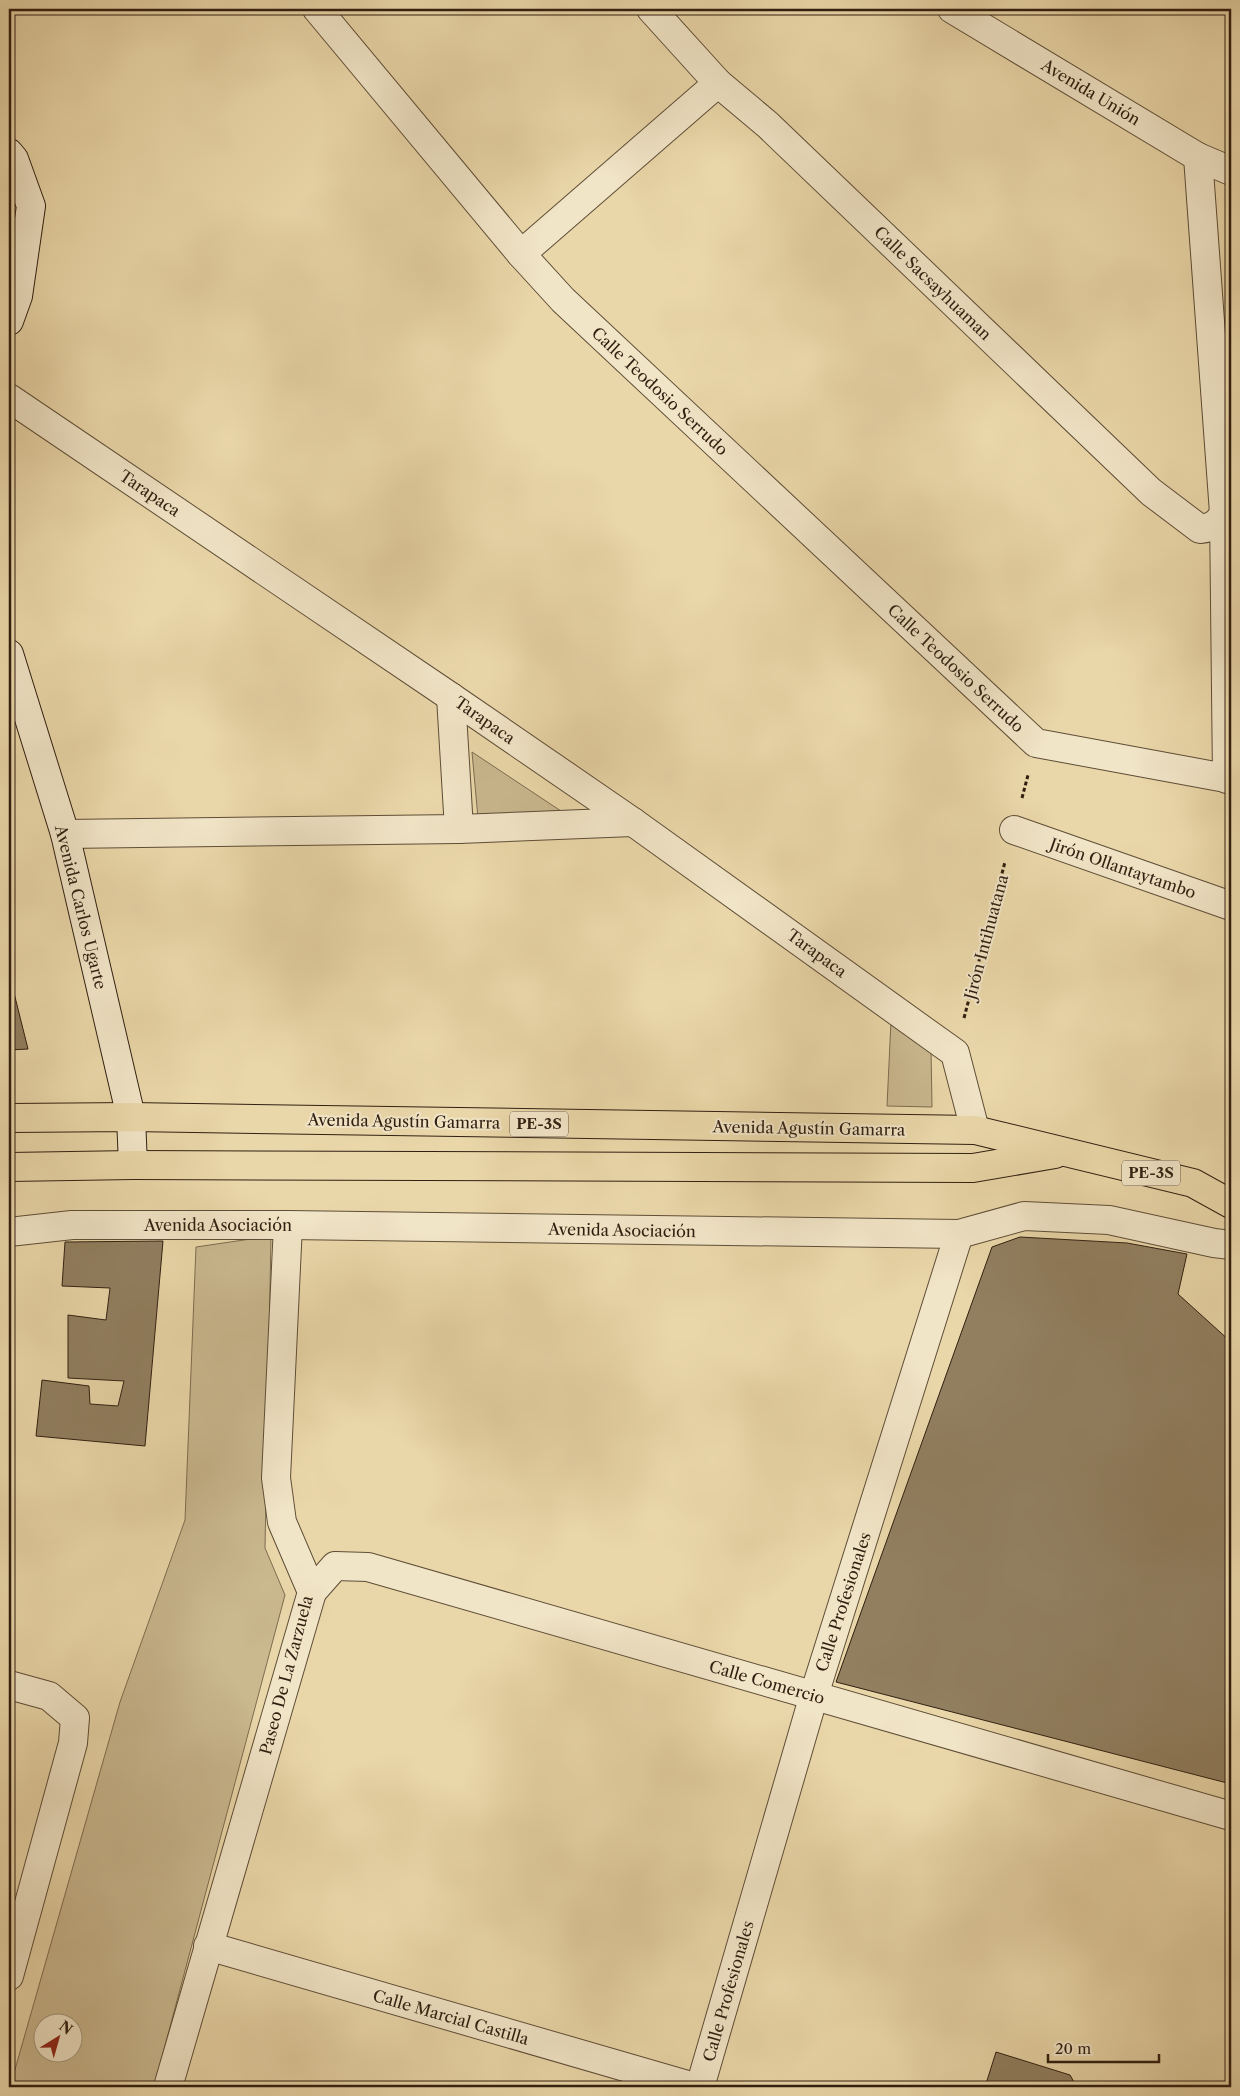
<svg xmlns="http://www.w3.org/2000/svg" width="1240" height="2096" font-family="'Libre Caslon Text',serif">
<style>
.green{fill:#cab88f;stroke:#7d6c50;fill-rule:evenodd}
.building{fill:#917f60;stroke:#301f11}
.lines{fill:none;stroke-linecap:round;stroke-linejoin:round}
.street-casing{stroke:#5e4d37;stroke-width:30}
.secondary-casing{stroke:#301f11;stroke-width:30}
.highway-casing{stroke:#301f11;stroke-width:30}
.path{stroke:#301f11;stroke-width:3;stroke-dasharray:4 2.5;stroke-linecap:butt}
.street{stroke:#f1e5c7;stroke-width:28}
.secondary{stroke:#f1e5c7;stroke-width:28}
.highway{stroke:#ead7a9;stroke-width:28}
.labels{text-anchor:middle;stroke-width:4;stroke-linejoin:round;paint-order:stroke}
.shield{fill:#f1e5c7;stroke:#6a5a48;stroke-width:1}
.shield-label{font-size:15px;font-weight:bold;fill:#301f11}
.street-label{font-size:16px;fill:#301f11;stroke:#f1e5c7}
</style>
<rect width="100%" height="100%" fill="#ead7a9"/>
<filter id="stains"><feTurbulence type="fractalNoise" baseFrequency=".004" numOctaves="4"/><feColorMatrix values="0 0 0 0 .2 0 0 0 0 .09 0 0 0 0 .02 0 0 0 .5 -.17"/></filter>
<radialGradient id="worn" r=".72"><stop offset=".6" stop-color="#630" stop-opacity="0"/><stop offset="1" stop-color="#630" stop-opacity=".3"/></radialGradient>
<!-- green -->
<g class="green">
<path d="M 472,752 L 567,815 L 479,829 Z"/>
<path d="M 891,1021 L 931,1050 L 932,1107 L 887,1106 Z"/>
<path d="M 271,1236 L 265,1548 L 285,1595 L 154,2087 L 10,2087 L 120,1702 L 185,1520 L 196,1247 ZM 42,2024 L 72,2024 L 72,2054 L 42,2054 Z"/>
</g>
<!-- building -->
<g class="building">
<path d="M 9,973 L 28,1049 L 9,1050 Z"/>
<path d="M 1020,1237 L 1127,1243 L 1187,1254 L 1178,1294 L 1231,1342 L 1231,1784 L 836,1682 L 992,1247 Z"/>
<path d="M 163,1241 L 145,1446 L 36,1436 L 42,1380 L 89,1386 L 90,1404 L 118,1406 L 124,1381 L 68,1378 L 68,1315 L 106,1320 L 110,1288 L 62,1286 L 65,1242 Z"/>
<path d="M 996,2052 L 1070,2075 L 1074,2082 L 1072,2087 L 985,2087 Z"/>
<path d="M 1188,2083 L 1202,2087 L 1187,2087 Z"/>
</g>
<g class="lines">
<defs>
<g id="street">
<path d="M 317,9 L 521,254 L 563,300 L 1036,743 L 1231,779"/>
<path d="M 651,9 L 718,83 L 768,125 L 1151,492 L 1200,529 C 1212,528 1219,523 1224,513"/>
<path d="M 952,9 L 1198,157 L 1231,171"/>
<path d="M 1198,157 L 1224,513 L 1227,779"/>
<path d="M 521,254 L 718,83"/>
<path d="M 9,398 L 451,697 L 633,822 L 955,1053 L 975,1130"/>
<path d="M 451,697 L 459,829"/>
<path d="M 1014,830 L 1231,906"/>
<path d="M 65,834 L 459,829 L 633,822"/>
<path d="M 9,1232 L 72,1225 L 288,1225 L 959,1234 L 1024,1216 L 1109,1220 L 1214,1243 L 1231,1245"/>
<path d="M 312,1592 L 335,1566 L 368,1567 L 1231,1816"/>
<path d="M 9,1685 L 49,1696 L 75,1718 L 73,1743 L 9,1976"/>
<path d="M 208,1946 L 694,2087"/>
<path d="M 168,2087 L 312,1592 L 282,1522 L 276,1478 L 288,1225"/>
<path d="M 700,2087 L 814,1695 L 959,1234"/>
</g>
<g id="secondary">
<path d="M 9,153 L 14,159 L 31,206 L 18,296 L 9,321"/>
<path d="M 9,654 L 65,834 L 131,1117 L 133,1165"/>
</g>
<g id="highway">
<path d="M 9,1118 L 131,1117 L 975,1130 L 1193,1183 L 1231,1204"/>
<path d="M 9,1167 L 133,1165 L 973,1168 L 1055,1154"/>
</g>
</defs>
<!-- street casing -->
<use href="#street" class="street-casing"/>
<!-- secondary casing -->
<use href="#secondary" class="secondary-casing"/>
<!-- highway casing -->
<use href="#highway" class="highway-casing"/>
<!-- path -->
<g class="path">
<path d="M 1022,798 L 1028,775"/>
<path d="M 964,1018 L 1005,862"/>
</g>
<!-- street -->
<use href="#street" class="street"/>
<!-- secondary -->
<use href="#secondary" class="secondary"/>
<!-- highway -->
<use href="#highway" class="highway"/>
</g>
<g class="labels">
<!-- shield labels -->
<g class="shield">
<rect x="510" y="1111.5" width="58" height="25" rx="4"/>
<rect x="1122" y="1160.5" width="58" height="25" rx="4"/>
</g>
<g class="shield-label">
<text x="539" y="1129">PE-3S</text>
<text x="1151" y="1178">PE-3S</text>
</g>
<!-- street labels -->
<g class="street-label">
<text transform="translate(1091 92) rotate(31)" y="6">Avenida Unión</text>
<text transform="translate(933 283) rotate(44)" y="6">Calle Sacsayhuaman</text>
<text transform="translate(660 391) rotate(43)" y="6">Calle Teodosio Serrudo</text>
<text transform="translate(150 493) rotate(34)" y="6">Tarapaca</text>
<text transform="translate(956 668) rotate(43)" y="6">Calle Teodosio Serrudo</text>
<text transform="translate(485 720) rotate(35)" y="6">Tarapaca</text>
<text transform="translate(1123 868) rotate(19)" y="6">Jirón Ollantaytambo</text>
<text transform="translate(81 907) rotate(76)" y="6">Avenida Carlos Ugarte</text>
<text transform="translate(986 937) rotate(-75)" y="6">Jirón Intihuatana</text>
<text transform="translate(817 953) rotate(36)" y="6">Tarapaca</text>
<text transform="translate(404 1121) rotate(1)" y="6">Avenida Agustín Gamarra</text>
<text transform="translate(809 1128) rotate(1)" y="6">Avenida Agustín Gamarra</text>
<text x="218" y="1231">Avenida Asociación</text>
<text transform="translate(622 1230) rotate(1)" y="6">Avenida Asociación</text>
<text transform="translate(843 1602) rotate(-72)" y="6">Calle Profesionales</text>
<text transform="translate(286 1675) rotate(-75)" y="6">Paseo De La Zarzuela</text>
<text transform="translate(767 1682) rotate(16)" y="6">Calle Comercio</text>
<text transform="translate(728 1991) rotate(-74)" y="6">Calle Profesionales</text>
<text transform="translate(451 2017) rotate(16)" y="6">Calle Marcial Castilla</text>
</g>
</g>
<!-- margin -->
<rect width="1240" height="2096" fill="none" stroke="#ead7a9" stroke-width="30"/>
<rect x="10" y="10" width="1220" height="2076" fill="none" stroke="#301f11" stroke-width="2.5"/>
<rect x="15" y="15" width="1210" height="2066" fill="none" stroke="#301f11"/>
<!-- north arrow -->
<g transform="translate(58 2038) rotate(37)"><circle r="24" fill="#f1e5c7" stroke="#a4967e"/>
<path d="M0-4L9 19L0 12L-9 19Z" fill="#8f2418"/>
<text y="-8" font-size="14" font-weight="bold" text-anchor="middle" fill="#301f11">N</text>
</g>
<!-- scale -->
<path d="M1048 2054v8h111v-8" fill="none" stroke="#301f11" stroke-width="2.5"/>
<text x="1055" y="2054" font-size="15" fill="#301f11" stroke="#f1e5c7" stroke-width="4" paint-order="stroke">20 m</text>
<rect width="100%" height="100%" filter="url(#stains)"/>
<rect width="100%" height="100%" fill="url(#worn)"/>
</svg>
